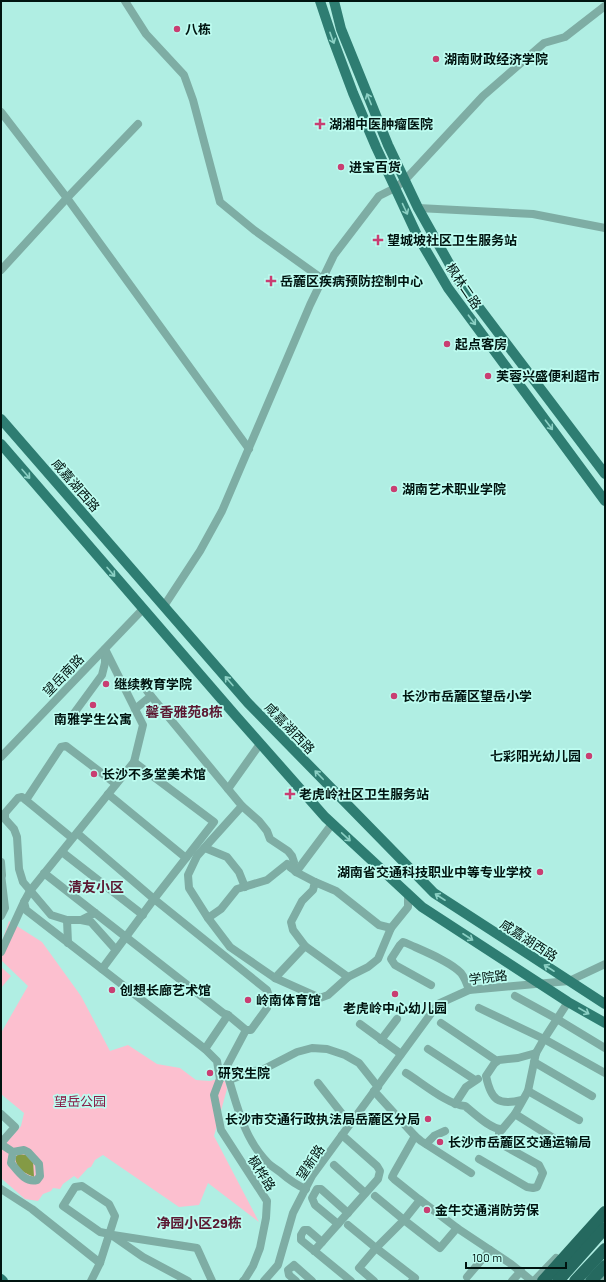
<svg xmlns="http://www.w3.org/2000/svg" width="606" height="1282" font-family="Barlow,'Noto Sans SC',sans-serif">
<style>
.green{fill:#fcbfcf}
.water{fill:#849a45}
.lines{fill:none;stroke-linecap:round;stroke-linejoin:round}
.minor{stroke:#7eada4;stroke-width:8}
.major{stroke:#2e7d72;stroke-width:10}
.highway{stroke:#25695f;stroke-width:12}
.oneway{stroke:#8bd0c4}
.poi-dot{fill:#c93e72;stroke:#bdfcf0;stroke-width:1.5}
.labels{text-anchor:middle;stroke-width:3.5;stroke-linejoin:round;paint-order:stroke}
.poi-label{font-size:13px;font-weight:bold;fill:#001410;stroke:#bdfcf0;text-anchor:start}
.street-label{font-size:13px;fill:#001410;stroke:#bdfcf0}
.park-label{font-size:13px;fill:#881c47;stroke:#bdfcf0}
.neighbourhood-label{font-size:14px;font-weight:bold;fill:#5c1932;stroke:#bdfcf0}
</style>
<rect width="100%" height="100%" fill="#b0eee3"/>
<!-- green -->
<g class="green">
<path d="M 9,921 L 42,942 L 81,996 L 110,1051 L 128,1045 L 157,1064 L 180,1068 L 196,1080 L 210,1081 L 224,1077 L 227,1089 L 214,1136 L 259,1222 L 208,1183 L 199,1205 L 179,1207 L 103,1155 L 95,1160 L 91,1167 L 88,1168 L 78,1179 L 74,1176 L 63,1184 L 60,1189 L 53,1188 L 51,1191 L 43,1194 L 38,1201 L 25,1199 L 2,1179 L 1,1178 L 1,1149 L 21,1126 L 24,1113 L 1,1094 L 1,1033 L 28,986 L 1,960 L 1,944 Z"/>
<path d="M 1,967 L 11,976 L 1,988 Z"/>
</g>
<!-- water -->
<path class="water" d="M 19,1154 L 26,1155 L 33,1160 L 34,1177 C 23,1172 17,1170 15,1157 Z"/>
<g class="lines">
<!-- minor -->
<g class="minor">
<path d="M 125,1 L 146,34 L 184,75 L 193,100 L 220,202 L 254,230 L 328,283"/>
<path d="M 1,112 L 67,198 L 249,449"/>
<path d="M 418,208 L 533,214 L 605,228"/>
<path d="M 1,270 L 67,198 L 138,124"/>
<path d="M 164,606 L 200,551 L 222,511 L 310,305 L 334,255 L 379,196 L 395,188 L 405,180 L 483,96 L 544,43 L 565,37 L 605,6"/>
<path d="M 147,691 L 242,806 L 197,856 L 188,875 L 189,888 L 208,918 L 230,947 L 275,978 L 320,998 L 328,995 L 348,977 L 368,967 L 378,959 L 391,928 L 408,907 L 408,895"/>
<path d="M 135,709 L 151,696"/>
<path d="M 72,716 L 102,675 L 105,663 L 105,651"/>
<path d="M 1,757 L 143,609"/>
<path d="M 228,789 L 260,744"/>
<path d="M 108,794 L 186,858"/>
<path d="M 26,800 L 61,747 L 66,746 L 116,784"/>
<path d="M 242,806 L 259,821 L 267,831 L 270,839 L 288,851 L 292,856 L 294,862 L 291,868"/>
<path d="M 77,833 L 154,899 L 267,990 L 269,997 L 267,1008 L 251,1030 L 246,1030 L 228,1015"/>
<path d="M 72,838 L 22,797 L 18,798 L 5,813 L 5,819 L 14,829 L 17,837 L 19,869 L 23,882 L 51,915 L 67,920 L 81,920 L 95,913"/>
<path d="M 205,848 L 227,857 L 239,872 L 245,887"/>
<path d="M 62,852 L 143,915"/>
<path d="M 1,862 L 2,875"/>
<path d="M 296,872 L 332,824"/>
<path d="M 44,873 L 223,1013 L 228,1015 L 205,1049 L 26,910 L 24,902 L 30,891 L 134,762 L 143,725 L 105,649"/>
<path d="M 1,874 L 5,908 L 1,916"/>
<path d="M 208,918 L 221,909 L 237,889 L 267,880 L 287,864 L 296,872 L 315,882"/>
<path d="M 67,920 L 68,943"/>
<path d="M 81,920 L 91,922 L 116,950"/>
<path d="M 305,946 L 293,930 L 291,922 L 302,901 L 313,890 L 315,882 L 336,891 L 379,925 L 391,928"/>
<path d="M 1,952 L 24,902"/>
<path d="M 102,969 L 154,899 L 214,822 L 134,762"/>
<path d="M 275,978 L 305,946 L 348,977"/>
<path d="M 431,985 L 395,965 L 391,959 L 400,945 L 403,942 L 406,943 C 421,950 450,961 461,973 C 465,978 467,984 469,990"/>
<path d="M 515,996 L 557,1019 L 605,1048"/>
<path d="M 479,1008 L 544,1039 L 605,1073"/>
<path d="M 441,1023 L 497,1061"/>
<path d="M 360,1024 L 401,1054"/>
<path d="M 381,1040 L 397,1019"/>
<path d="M 205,1049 L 217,1061 L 220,1079"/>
<path d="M 428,1049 L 475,1080"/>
<path d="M 534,1062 L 592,1096"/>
<path d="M 406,1073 C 421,1082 448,1105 465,1106 C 474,1113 491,1130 502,1129"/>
<path d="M 318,1083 L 350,1124"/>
<path d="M 374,1091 L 415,1136"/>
<path d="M 528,1091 L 579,1120"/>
<path d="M 522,1100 C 498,1106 491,1100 486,1076 L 494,1064 L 499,1060 L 518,1058 L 536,1053"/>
<path d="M 455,1104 L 466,1087 L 478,1079"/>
<path d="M 1,1114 L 15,1127 L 1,1143"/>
<path d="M 515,1114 L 561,1143"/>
<path d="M 1,1144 L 13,1152 L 24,1150 L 28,1152 L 39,1164 L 40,1176 L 37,1180 C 25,1183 18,1171 11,1163 L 13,1152"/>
<path d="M 426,1144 L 434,1136 L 445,1131"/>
<path d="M 479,1159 L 527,1187 L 533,1188 L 537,1187 L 543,1173 L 539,1165 L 501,1144 L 499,1133 L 515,1114 L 528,1091 L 536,1053 L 544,1039 L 568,1002"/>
<path d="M 334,1165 L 365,1193"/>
<path d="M 1,1189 L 32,1209 L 100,1263"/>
<path d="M 306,1189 C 296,1185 288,1179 280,1172 C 276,1169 271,1166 268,1163 C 245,1140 238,1109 229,1080 L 254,1071 L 262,1070 L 297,1052 L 312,1048 L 327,1049 L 345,1055 L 359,1063 L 378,1087"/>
<path d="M 420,1200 L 395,1180 L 392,1177 L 394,1173 L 415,1136 L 421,1141 L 471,1173"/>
<path d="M 420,1200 L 457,1228 L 440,1248 L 404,1220 Z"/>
<path d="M 338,1224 L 315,1205 L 312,1198 L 317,1189 L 321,1189 L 348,1213"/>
<path d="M 348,1225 L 376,1248 L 404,1220 L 375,1196"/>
<path d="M 457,1228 L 511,1264 L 532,1281"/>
<path d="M 113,1235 L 197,1248 L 212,1281"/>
<path d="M 322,1242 L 378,1179 L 380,1171 L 377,1166 L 342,1135"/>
<path d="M 314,1251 L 322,1242 L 308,1230 L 304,1230 L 301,1235 L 301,1240 L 351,1281"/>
<path d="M 467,1277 L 490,1250"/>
<path d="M 91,1281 L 100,1263 L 115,1216 L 109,1204 L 82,1186 L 75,1187 L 63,1206 L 100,1232 L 110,1234 L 143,1257 L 188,1281"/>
<path d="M 243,1281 L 245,1279 L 253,1266 L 260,1248 L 266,1218 L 267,1201 L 221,1130 L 214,1095 L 220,1079 L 246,1030"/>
<path d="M 264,1281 L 278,1265 L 293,1213 L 312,1176 L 438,1004 L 469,990 L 569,981 L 605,964"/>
<path d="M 296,1281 L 289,1275 L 288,1270 L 294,1265 L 312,1281"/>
<path d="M 374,1281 L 359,1268 L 376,1248 L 415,1278 L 412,1281"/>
<path d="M 512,1281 L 521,1271"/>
<path d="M 534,1281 L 556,1258"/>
<path d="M 603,1281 L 605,1279"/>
</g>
<!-- major -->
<g class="major">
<path d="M 320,1 L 332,37 L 353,93 L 376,147 L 417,235 L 448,288 L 605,501"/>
<path d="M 334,1 L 341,29 L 388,145 L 418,208 L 459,281 L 605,474"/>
<path d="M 1,419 L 248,703 L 434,893 L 605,1004"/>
<path d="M 1,444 L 235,715 L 325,817 L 422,907 L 568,1002 L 605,1023"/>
<path d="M 1,1279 L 3,1281"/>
</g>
<!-- highway -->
<g class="highway">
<path d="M 543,1281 L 605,1212"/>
<path d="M 558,1281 L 605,1228"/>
<path d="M 575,1281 L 605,1249"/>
<path d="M 591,1281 L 605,1266"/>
</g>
</g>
<!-- one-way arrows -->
<defs><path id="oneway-shaft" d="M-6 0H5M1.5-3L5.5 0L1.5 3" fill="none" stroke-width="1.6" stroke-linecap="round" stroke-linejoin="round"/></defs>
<g class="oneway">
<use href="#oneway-shaft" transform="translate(332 38) rotate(70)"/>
<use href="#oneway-shaft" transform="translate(369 99) rotate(-112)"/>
<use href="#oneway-shaft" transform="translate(405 209) rotate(65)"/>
<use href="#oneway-shaft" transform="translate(472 320) rotate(53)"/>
<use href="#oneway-shaft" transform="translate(549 425) rotate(53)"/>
<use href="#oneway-shaft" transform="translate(26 474) rotate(49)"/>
<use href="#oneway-shaft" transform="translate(111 572) rotate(49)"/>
<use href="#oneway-shaft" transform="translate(229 681) rotate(-131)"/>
<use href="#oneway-shaft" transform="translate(319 775) rotate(-134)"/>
<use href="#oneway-shaft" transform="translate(346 837) rotate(43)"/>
<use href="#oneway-shaft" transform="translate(440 897) rotate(-147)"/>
<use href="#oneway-shaft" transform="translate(468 937) rotate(33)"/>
<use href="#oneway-shaft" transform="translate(549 968) rotate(-147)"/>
<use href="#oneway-shaft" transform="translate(584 1011) rotate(30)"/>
</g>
<!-- markers -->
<g class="poi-dot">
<circle cx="177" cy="29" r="4"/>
<circle cx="436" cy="59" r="4"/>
<path d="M318 118h4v4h4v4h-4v4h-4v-4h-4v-4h4z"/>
<circle cx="341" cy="167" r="4"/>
<path d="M376 234h4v4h4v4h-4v4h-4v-4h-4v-4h4z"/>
<path d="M269 275h4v4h4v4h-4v4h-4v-4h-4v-4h4z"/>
<circle cx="447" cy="344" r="4"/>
<circle cx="488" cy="376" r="4"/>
<circle cx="394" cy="489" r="4"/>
<circle cx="106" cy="684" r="4"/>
<circle cx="394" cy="696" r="4"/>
<circle cx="93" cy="705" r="4"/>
<circle cx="589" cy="756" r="4"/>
<circle cx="94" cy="774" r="4"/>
<path d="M288 788h4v4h4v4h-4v4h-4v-4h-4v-4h4z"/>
<circle cx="540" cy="872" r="4"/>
<circle cx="112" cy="990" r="4"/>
<circle cx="395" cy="994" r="4"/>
<circle cx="248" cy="1000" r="4"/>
<circle cx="210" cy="1073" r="4"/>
<circle cx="428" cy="1119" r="4"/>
<circle cx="440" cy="1142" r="4"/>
<circle cx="427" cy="1210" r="4"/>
</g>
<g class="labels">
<!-- poi labels -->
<g class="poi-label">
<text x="185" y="34">八栋</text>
<text x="444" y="64">湖南财政经济学院</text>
<text x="329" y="129">湖湘中医肿瘤医院</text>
<text x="349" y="172">进宝百货</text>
<text x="387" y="245">望城坡社区卫生服务站</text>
<text x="280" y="286">岳麓区疾病预防控制中心</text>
<text x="455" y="349">起点客房</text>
<text x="496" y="381">芙蓉兴盛便利超市</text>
<text x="402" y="494">湖南艺术职业学院</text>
<text x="114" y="689">继续教育学院</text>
<text x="402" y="701">长沙市岳麓区望岳小学</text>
<text x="93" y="724" text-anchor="middle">南雅学生公寓</text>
<text x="581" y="761" text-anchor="end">七彩阳光幼儿园</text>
<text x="102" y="779">长沙不多堂美术馆</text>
<text x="299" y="799">老虎岭社区卫生服务站</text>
<text x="532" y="877" text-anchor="end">湖南省交通科技职业中等专业学校</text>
<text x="120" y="995">创想长廊艺术馆</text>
<text x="256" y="1005">岭南体育馆</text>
<text x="395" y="1013" text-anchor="middle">老虎岭中心幼儿园</text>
<text x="218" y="1078">研究生院</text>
<text x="420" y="1124" text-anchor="end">长沙市交通行政执法局岳麓区分局</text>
<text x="448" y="1147">长沙市岳麓区交通运输局</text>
<text x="435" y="1215">金牛交通消防劳保</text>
</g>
<!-- street labels -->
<g class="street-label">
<text transform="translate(464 286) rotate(56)" y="5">枫林二路</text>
<text transform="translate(76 485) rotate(49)" y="5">咸嘉湖西路</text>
<text transform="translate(63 675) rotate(-46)" y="5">望岳南路</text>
<text transform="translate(290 728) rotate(46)" y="5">咸嘉湖西路</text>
<text transform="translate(529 940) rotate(33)" y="5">咸嘉湖西路</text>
<text transform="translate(488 977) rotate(-7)" y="5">学院路</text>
<text transform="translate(310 1162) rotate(-56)" y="5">望新路</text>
<text transform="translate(262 1173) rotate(57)" y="5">枫桦路</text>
</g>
<!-- park labels -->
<g class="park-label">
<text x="80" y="1106">望岳公园</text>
</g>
<!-- neighbourhood labels -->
<g class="neighbourhood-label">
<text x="184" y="717">馨香雅苑8栋</text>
<text x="96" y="892">清友小区</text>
<text x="199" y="1228">净园小区29栋</text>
</g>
</g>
<!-- border -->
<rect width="606" height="1282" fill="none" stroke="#001410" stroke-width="4"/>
<!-- scale -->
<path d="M466 1262v6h100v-6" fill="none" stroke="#001410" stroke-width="2"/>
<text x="472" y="1262" font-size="12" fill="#001410" stroke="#bdfcf0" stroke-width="3" paint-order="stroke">100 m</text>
</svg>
